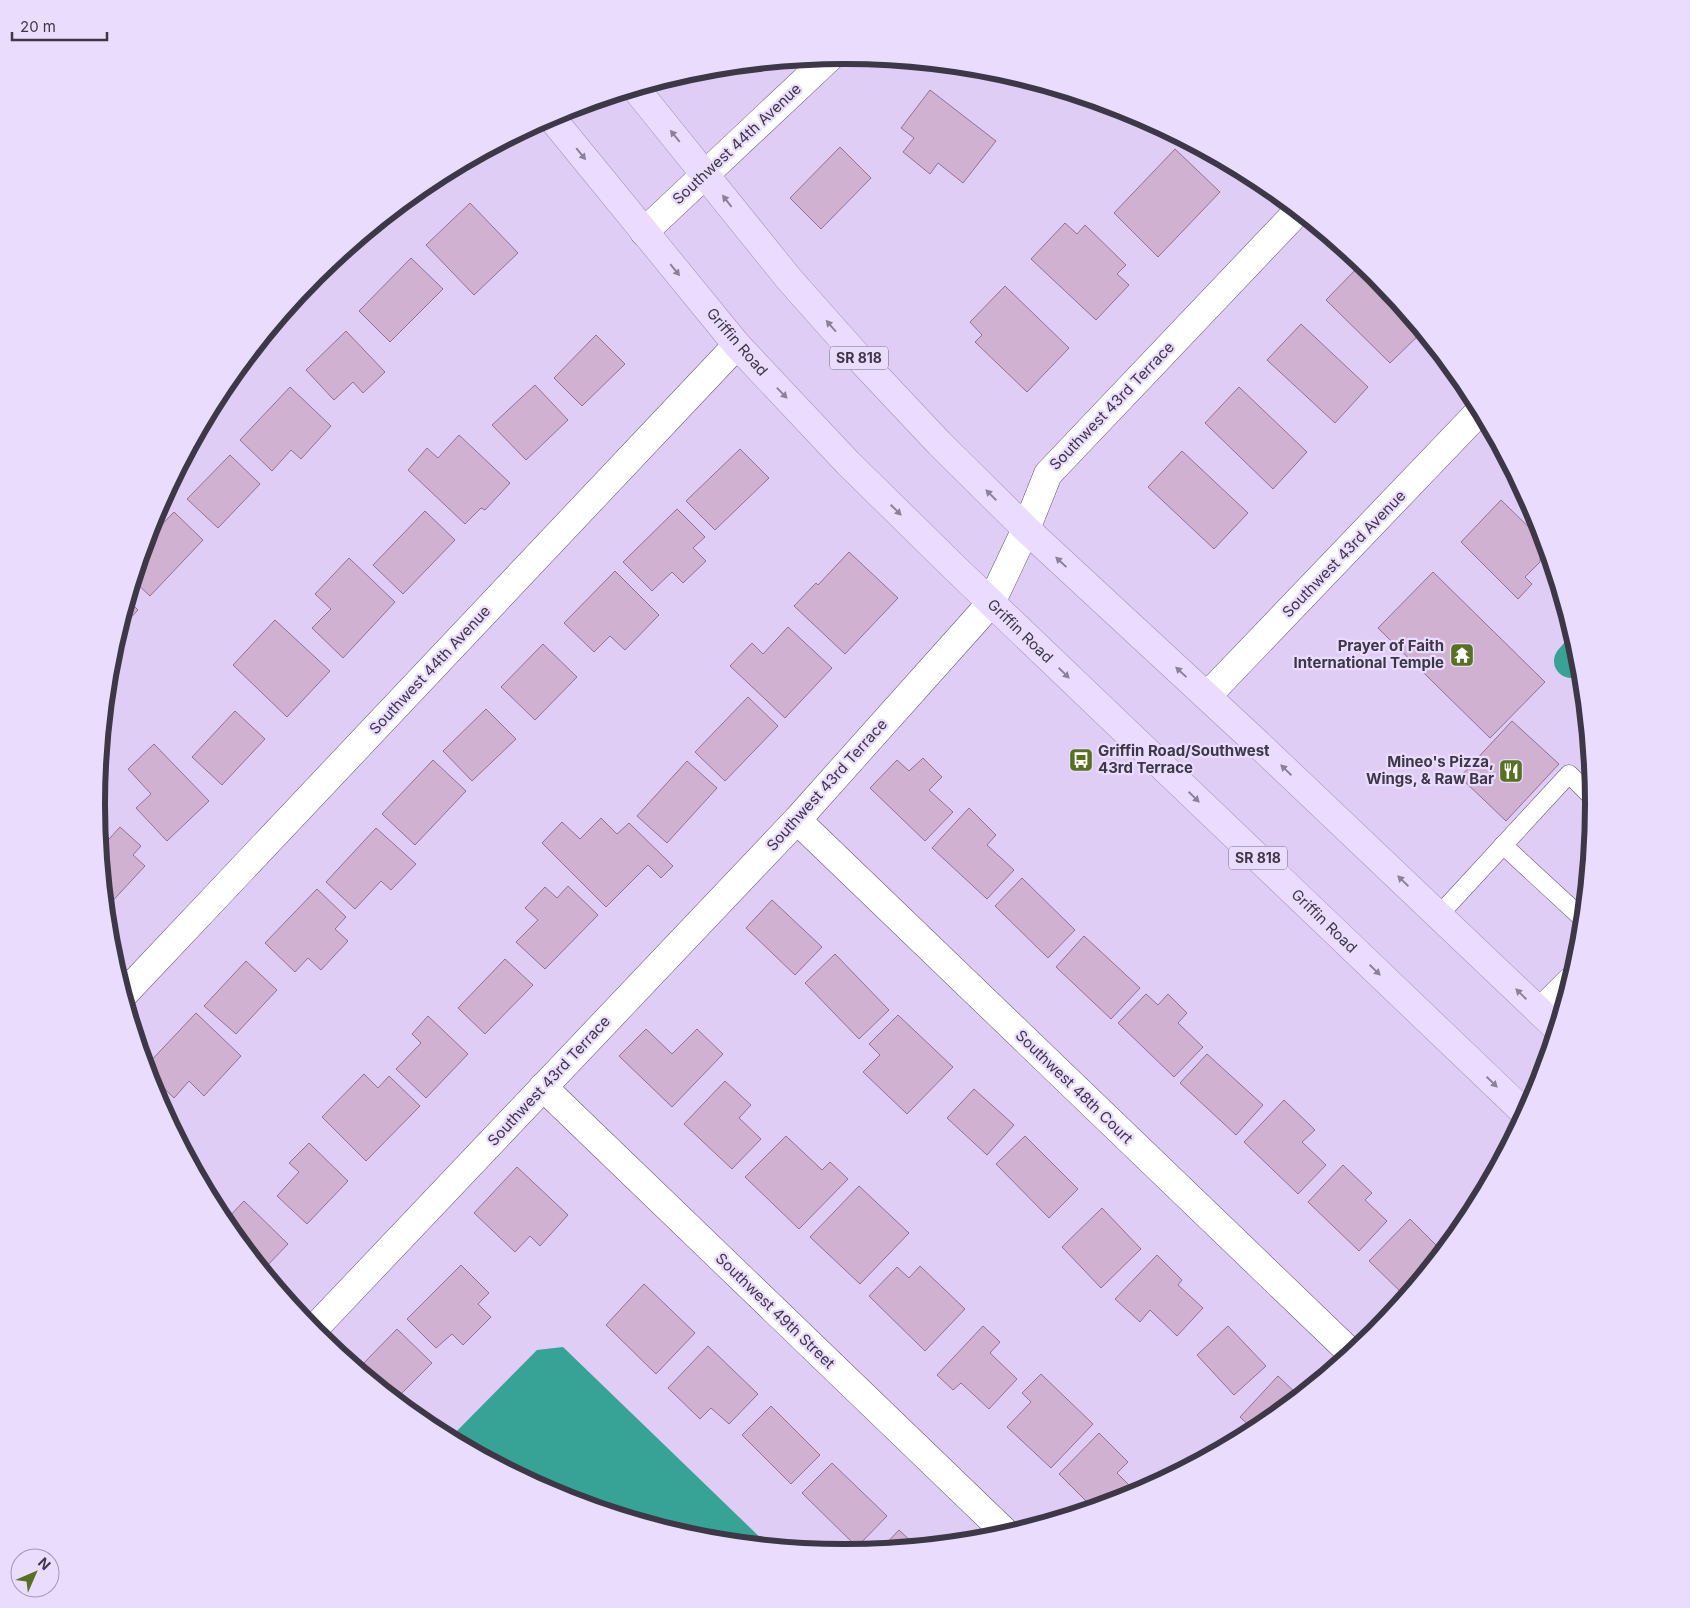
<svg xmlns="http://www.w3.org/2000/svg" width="1690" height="1608" font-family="Inter,sans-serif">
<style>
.water{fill:#37a397}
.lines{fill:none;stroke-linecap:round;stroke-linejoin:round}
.canal{stroke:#37a397;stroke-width:34}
.building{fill:#d1b1d2;stroke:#907291}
.service-casing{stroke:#655578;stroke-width:19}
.minor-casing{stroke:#655578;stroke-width:29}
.primary-casing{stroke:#a592bd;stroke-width:29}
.service{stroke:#fff;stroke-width:18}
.minor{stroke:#fff;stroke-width:28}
.primary{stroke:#ebdbfe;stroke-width:28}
.oneway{fill:#8c8199}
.labels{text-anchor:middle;stroke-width:4.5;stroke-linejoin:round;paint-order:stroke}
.shield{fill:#eadcfd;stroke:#72687e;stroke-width:1}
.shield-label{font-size:14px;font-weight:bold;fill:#3e3747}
.street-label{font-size:15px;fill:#3e3747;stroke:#eadcfd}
.poi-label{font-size:15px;font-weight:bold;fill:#3e3747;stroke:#eadcfd;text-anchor:end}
.rim{fill:none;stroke:#3e3747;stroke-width:6}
</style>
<rect width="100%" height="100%" fill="#dfcdf6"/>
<!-- water -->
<path class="water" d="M 563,1347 L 769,1546 L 699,1539 L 558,1496 L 450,1438 L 537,1350 Z"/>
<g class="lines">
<!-- canal -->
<path class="canal" d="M 1571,661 L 1578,653"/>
</g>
<!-- building -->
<g class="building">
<path d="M 930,90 L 996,141 L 963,183 L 938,163 L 930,174 L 903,152 L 914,138 L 901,128 Z"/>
<path d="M 840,147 L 871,178 L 821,229 L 790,198 Z"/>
<path d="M 1175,149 L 1220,192 L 1158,257 L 1114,213 Z"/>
<path d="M 470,203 L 518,253 L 474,295 L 426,245 Z"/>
<path d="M 1065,223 L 1077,234 L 1085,225 L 1126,265 L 1117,274 L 1129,285 L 1096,320 L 1031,259 Z"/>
<path d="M 411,258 L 443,289 L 390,342 L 359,311 Z"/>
<path d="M 1360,265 L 1398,303 L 1422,332 L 1390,363 L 1326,300 Z"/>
<path d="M 1005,286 L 1069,348 L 1027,392 L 975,342 L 982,335 L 970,322 Z"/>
<path d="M 1301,324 L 1368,387 L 1335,423 L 1267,360 Z"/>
<path d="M 346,331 L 385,372 L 363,393 L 353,382 L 334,400 L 306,370 Z"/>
<path d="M 596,335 L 625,364 L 582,406 L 554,378 Z"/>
<path d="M 535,385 L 568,420 L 526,460 L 492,425 Z"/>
<path d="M 290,387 L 331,426 L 301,459 L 291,450 L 272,471 L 240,440 Z"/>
<path d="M 1239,387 L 1307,452 L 1273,489 L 1205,423 Z"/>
<path d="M 459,435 L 510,483 L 485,510 L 481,508 L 465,524 L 408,470 L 427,448 L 438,458 Z"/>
<path d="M 740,449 L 769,478 L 715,530 L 686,501 Z"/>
<path d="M 1182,451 L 1248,513 L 1214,549 L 1148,487 Z"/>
<path d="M 230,455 L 260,484 L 218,528 L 187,499 Z"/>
<path d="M 1501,500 L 1541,539 L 1540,562 L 1525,577 L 1532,584 L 1518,599 L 1461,542 Z"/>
<path d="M 677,509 L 705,537 L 693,548 L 706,561 L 683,583 L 672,572 L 652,591 L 623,562 Z"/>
<path d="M 425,511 L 455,540 L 403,594 L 373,565 Z"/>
<path d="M 174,512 L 203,540 L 150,596 L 134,581 L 146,541 Z"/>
<path d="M 849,552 L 898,598 L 845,654 L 794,606 L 816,583 L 818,585 Z"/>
<path d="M 349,558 L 395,602 L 343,658 L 312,628 L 331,609 L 315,594 Z"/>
<path d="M 615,571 L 659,615 L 625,650 L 610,636 L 594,652 L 564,623 Z"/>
<path d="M 1433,572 L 1545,682 L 1490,738 L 1378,628 Z"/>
<path d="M 128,600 L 138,610 L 119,630 Z"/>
<path d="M 275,620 L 330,671 L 287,717 L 233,665 Z"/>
<path d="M 788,627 L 832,668 L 785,718 L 730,666 L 752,643 L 763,654 Z"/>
<path d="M 543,644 L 577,677 L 535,720 L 501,687 Z"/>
<path d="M 748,697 L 778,726 L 725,781 L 695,752 Z"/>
<path d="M 486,709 L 516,739 L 472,781 L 443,751 Z"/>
<path d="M 235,711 L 265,739 L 222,785 L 192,757 Z"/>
<path d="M 1512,721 L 1559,764 L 1506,821 L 1460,777 Z"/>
<path d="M 154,744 L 209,801 L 167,841 L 136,808 L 151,794 L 128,769 Z"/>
<path d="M 923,758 L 942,777 L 929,790 L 953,812 L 925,841 L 870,788 L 897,760 L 909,771 Z"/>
<path d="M 433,760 L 466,791 L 415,845 L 382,814 Z"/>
<path d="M 687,761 L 717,788 L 667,843 L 637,816 Z"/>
<path d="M 969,808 L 996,835 L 987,845 L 1014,870 L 987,899 L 932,848 Z"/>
<path d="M 601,818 L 617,834 L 629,823 L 673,866 L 661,878 L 648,865 L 606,907 L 542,843 L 562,822 L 580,839 Z"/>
<path d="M 120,827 L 141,846 L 133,855 L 145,866 L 106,908 L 100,849 Z"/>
<path d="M 376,828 L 416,864 L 391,890 L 381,881 L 355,909 L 326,882 Z"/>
<path d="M 1022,878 L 1075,930 L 1048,958 L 995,906 Z"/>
<path d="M 568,886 L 598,915 L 545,969 L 516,942 L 538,920 L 525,908 L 545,887 L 557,898 Z"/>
<path d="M 317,889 L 346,917 L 335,929 L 348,941 L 321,970 L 308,958 L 295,972 L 265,943 Z"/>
<path d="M 772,900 L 822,947 L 795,975 L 746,928 Z"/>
<path d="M 1084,936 L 1140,988 L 1111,1019 L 1056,967 Z"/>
<path d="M 835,954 L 889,1010 L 859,1039 L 805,983 Z"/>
<path d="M 505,959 L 533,985 L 485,1034 L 458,1008 Z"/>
<path d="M 246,961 L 277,990 L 236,1034 L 204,1006 Z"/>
<path d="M 1146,994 L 1158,1005 L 1168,994 L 1187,1013 L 1178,1023 L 1203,1047 L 1174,1077 L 1118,1023 Z"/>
<path d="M 196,1013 L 241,1056 L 204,1096 L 189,1081 L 174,1098 L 148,1073 L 146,1066 Z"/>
<path d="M 898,1015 L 953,1067 L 907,1114 L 863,1072 L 880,1055 L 869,1044 Z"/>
<path d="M 428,1016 L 468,1054 L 426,1098 L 396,1069 L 421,1043 L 412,1034 Z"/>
<path d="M 646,1029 L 672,1054 L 697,1029 L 723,1054 L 672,1107 L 619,1056 Z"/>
<path d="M 1207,1054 L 1263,1105 L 1236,1135 L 1180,1083 Z"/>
<path d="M 364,1074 L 378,1088 L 389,1076 L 420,1106 L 366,1161 L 322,1117 Z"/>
<path d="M 725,1081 L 751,1105 L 739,1118 L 761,1139 L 732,1169 L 684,1124 Z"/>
<path d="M 974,1089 L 1014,1125 L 987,1155 L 947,1118 Z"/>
<path d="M 1284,1100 L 1315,1130 L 1302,1142 L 1326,1165 L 1298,1194 L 1244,1142 Z"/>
<path d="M 786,1136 L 822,1170 L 830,1162 L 848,1179 L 799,1229 L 745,1177 Z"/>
<path d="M 1025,1136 L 1078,1189 L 1049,1218 L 996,1164 Z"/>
<path d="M 309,1143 L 348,1181 L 307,1224 L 277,1196 L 299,1172 L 289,1163 Z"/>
<path d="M 1343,1165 L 1372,1193 L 1365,1200 L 1387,1221 L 1359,1251 L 1308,1202 Z"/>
<path d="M 517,1167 L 568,1215 L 540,1246 L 530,1236 L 515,1252 L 474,1213 Z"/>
<path d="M 859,1186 L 909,1233 L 860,1284 L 810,1237 Z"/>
<path d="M 244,1201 L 288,1244 L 263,1270 L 224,1222 Z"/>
<path d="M 1102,1208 L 1141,1249 L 1101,1288 L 1062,1247 Z"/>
<path d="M 1410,1219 L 1442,1251 L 1405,1296 L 1369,1261 Z"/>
<path d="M 1157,1255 L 1182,1280 L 1178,1285 L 1203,1308 L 1177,1336 L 1150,1310 L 1140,1322 L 1115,1299 Z"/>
<path d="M 461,1265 L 489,1293 L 478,1304 L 491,1317 L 463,1345 L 452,1334 L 436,1348 L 407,1319 Z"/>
<path d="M 920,1266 L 965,1309 L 925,1351 L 869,1296 L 897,1267 L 909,1278 Z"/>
<path d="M 644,1284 L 695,1333 L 656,1374 L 606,1325 Z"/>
<path d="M 983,1326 L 1000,1342 L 990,1353 L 1017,1379 L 989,1409 L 961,1383 L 953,1390 L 937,1375 Z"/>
<path d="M 1228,1326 L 1266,1366 L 1234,1395 L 1197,1355 Z"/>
<path d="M 397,1329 L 432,1363 L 396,1399 L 358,1369 Z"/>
<path d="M 708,1346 L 758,1394 L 729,1424 L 711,1408 L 700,1419 L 668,1388 Z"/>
<path d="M 1041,1374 L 1093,1424 L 1051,1468 L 1007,1427 L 1031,1402 L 1022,1393 Z"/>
<path d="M 1278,1376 L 1299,1396 L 1261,1427 L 1254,1430 L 1240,1417 Z"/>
<path d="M 771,1406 L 820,1455 L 791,1484 L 742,1435 Z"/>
<path d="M 1099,1433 L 1128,1462 L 1117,1473 L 1137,1493 L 1093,1508 L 1059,1474 Z"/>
<path d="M 832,1463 L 887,1516 L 857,1547 L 802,1493 Z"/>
<path d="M 899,1530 L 916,1546 L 880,1550 Z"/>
</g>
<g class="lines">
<defs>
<g id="service">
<path d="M 1503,845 L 1583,919"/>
<path d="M 1439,915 L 1569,774 L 1593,798"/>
</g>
<g id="minor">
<path d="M 644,232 L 830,57"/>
<path d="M 1207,696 L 1480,411"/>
<path d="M 797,820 L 1351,1353"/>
<path d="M 124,994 L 737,345"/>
<path d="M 1540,1012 L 1570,982"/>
<path d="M 543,1087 L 1007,1534"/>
<path d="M 313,1330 L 797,820 L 991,603 L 1026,529 L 1048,474 L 1298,211"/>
</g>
<g id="primary">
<path d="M 636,89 L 789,279 L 860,359 L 939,443 L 1026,529 L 1255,741 L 1556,1027"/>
<path d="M 550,116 L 737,345 L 848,463 L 956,569 L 1525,1113"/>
</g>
</defs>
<!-- service casing -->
<use href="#service" class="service-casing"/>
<!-- minor casing -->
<use href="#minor" class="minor-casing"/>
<!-- primary casing -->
<use href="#primary" class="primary-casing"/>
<!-- service -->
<use href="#service" class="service"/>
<!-- minor -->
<use href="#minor" class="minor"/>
<!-- primary -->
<use href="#primary" class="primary"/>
</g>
<!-- one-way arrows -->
<defs><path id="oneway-solid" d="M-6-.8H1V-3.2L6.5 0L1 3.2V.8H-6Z" transform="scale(1.25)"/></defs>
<g class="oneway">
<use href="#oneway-solid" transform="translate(675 136) rotate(-129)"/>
<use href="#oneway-solid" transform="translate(581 154) rotate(51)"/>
<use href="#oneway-solid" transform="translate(727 201) rotate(-128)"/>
<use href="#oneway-solid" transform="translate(675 270) rotate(51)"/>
<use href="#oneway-solid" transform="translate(831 326) rotate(-131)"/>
<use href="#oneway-solid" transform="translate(782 393) rotate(46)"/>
<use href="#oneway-solid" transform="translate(991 495) rotate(-135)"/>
<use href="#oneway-solid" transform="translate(896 510) rotate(45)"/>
<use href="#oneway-solid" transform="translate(1061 562) rotate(-137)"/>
<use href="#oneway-solid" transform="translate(1181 672) rotate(-137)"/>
<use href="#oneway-solid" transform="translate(1064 673) rotate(44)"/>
<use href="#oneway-solid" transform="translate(1286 770) rotate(-136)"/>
<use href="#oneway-solid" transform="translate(1194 797) rotate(44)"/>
<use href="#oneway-solid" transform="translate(1403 881) rotate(-136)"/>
<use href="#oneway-solid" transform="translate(1375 970) rotate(44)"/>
<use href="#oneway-solid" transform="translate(1521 994) rotate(-136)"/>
<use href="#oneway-solid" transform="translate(1492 1082) rotate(44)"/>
</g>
<!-- icons -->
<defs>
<symbol id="temple-square" viewBox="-11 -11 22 22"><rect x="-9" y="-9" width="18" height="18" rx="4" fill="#587021" stroke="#eadcfd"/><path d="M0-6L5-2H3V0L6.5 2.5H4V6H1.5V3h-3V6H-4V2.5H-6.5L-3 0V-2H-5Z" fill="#fff"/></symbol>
<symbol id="bus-square" viewBox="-11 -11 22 22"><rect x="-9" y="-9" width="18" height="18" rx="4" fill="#587021" stroke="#eadcfd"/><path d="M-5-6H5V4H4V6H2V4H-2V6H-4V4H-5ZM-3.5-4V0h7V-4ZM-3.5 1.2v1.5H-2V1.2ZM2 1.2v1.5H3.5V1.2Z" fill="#fff"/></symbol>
<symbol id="restaurant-square" viewBox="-11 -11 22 22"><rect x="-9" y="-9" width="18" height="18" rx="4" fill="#587021" stroke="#eadcfd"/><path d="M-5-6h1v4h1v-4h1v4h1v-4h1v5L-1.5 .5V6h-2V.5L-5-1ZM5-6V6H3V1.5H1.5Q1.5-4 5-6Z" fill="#fff"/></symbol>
</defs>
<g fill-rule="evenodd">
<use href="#temple-square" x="1448" y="641" width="28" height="28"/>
<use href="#bus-square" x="1067" y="746" width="28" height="28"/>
<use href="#restaurant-square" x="1497" y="757" width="28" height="28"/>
</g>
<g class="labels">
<!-- shield labels -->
<g class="shield">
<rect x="830" y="346.5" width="58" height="23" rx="4"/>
<rect x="1229" y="846.5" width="58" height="23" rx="4"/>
</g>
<g class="shield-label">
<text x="859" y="363">SR 818</text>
<text x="1258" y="863">SR 818</text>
</g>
<!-- street labels -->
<g class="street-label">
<text transform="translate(737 144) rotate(-43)" y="5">Southwest 44th Avenue</text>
<text transform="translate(737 342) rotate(49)" y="5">Griffin Road</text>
<text transform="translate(1112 406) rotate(-46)" y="5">Southwest 43rd Terrace</text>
<text transform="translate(1344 554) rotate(-46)" y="5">Southwest 43rd Avenue</text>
<text transform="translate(1020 631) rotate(44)" y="5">Griffin Road</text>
<text transform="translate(430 670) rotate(-47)" y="5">Southwest 44th Avenue</text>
<text transform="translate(827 785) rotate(-48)" y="5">Southwest 43rd Terrace</text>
<text transform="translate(1324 921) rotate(44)" y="5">Griffin Road</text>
<text transform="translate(549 1081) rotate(-47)" y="5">Southwest 43rd Terrace</text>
<text transform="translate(1074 1087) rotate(44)" y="5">Southwest 48th Court</text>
<text transform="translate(775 1311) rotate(44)" y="5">Southwest 49th Street</text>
</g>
<!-- poi labels -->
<g class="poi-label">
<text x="1444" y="651">Prayer of Faith<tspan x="1444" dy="17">International Temple</tspan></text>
<text x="1098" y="756" text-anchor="start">Griffin Road/Southwest<tspan x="1098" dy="17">43rd Terrace</tspan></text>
<text x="1494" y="767">Mineo's Pizza,<tspan x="1494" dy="17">Wings, &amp; Raw Bar</tspan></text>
</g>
</g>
<!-- crop -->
<path d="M0 0H1690V1608H0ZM105 804a740 740 0 1 1 1480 0a740 740 0 1 1-1480 0Z" fill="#eadcfd" fill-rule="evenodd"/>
<path class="rim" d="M105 804a740 740 0 1 1 1480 0a740 740 0 1 1-1480 0Z"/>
<!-- north arrow -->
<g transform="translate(35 1573) rotate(45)"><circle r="24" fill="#eadcfd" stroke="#a59ab4"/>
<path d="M0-4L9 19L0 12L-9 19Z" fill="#587021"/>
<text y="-8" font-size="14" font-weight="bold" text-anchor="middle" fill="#3e3747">N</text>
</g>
<!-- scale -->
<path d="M12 32v8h95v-8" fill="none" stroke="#3e3747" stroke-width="2.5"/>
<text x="20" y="32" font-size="15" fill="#3e3747" stroke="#eadcfd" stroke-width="4" paint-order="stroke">20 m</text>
</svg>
